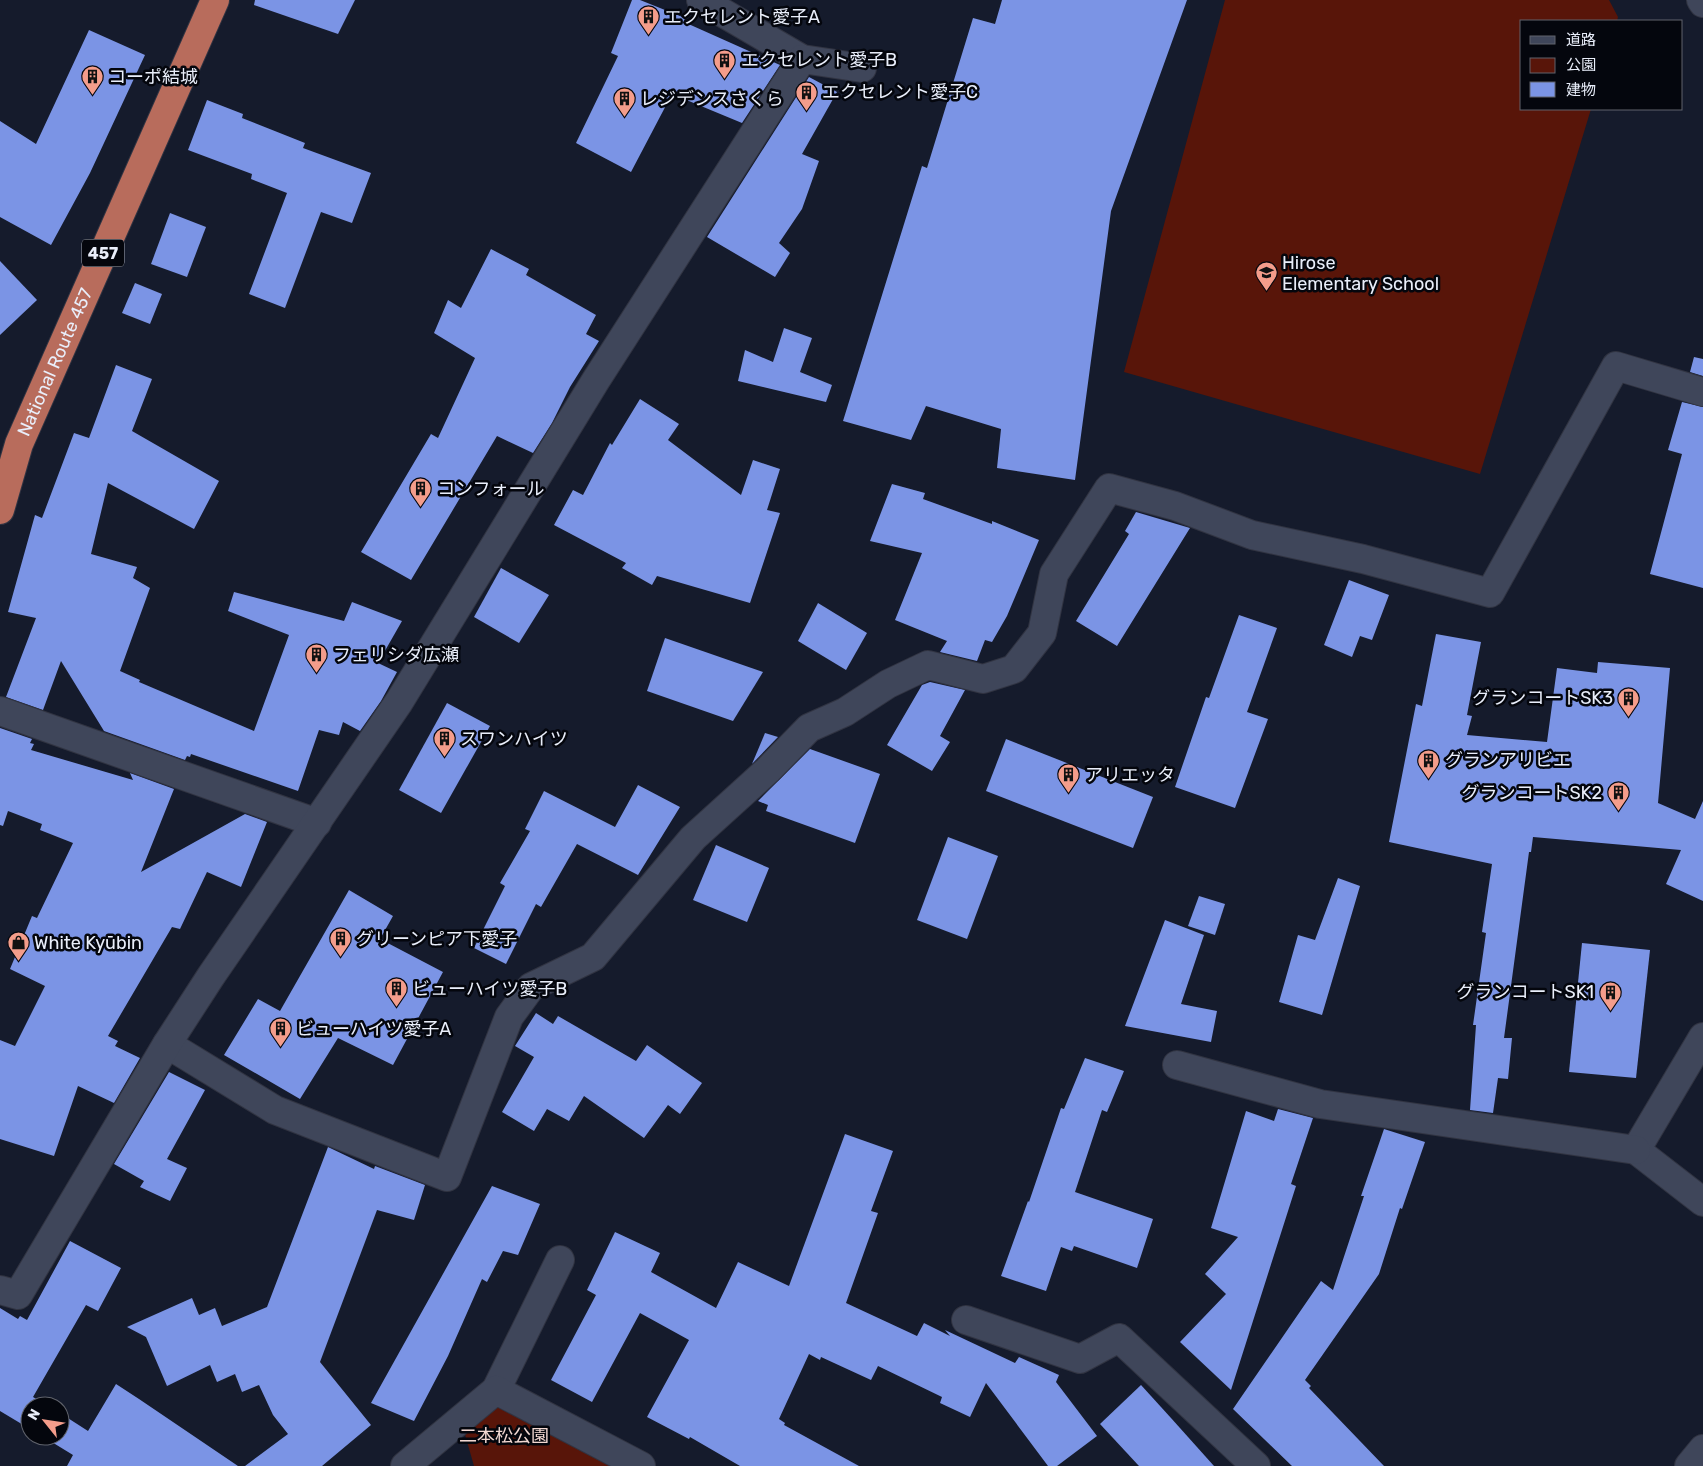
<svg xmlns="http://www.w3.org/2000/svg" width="1703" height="1466" font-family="Rubik,'Noto Sans JP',sans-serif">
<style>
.green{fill:#581509}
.building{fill:#7b94e5}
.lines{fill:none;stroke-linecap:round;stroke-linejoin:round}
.street-casing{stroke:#313442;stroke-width:30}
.highway-casing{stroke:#313442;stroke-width:30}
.street{stroke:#3f465a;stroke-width:28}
.highway{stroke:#b86c5c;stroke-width:28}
.labels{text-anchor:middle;stroke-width:5;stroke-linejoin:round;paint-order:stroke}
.shield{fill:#04060d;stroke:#a4a8b3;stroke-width:1}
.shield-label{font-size:16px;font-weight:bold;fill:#e9eefa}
.poi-label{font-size:18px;fill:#e9eefa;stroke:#04060d;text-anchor:start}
.street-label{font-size:18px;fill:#e9eefa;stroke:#04060d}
.park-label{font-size:18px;fill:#f2d8d2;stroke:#04060d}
</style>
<rect width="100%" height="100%" fill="#151b2c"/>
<!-- green -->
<g class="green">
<path d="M 1225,0 L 1609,0 L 1618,17 L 1617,21 L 1522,21 L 1522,109 L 1591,109 L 1480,474 L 1124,372 Z"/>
<path d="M 494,1404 L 628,1466 L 474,1466 L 464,1431 Z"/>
</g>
<!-- building -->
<g class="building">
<path d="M 255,0 L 355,0 L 338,34 L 254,5 Z"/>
<path d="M 632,0 L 640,0 L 685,18 L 684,22 L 780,65 L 742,123 L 672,94 L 631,172 L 576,143 L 618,56 L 611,53 Z"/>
<path d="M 1002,0 L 1187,0 L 1111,211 L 1075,480 L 997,468 L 1001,429 L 926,406 L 911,440 L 843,421 L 922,166 L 927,168 L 973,18 L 995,24 Z"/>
<path d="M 89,30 L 145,55 L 90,173 L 51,245 L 0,217 L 0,121 L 36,144 Z"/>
<path d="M 809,77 L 837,92 L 802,154 L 819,161 L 802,209 L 779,243 L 790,253 L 775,277 L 707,237 Z"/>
<path d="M 207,100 L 243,114 L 242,118 L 305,143 L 303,148 L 371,173 L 352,223 L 321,212 L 285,308 L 249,294 L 287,193 L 251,179 L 252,174 L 188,150 Z"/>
<path d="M 170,213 L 206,227 L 187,277 L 151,264 Z"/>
<path d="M 491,249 L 529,269 L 526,275 L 596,315 L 586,334 L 599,341 L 570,387 L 552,423 L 533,453 L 497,436 L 411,580 L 361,552 L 431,434 L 438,438 L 475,358 L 434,333 L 448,300 L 461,308 Z"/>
<path d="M 0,261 L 37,300 L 0,335 Z"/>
<path d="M 135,283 L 162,294 L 150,324 L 122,313 Z"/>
<path d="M 784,328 L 812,338 L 800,372 L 832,385 L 826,402 L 738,381 L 745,350 L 773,362 Z"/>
<path d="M 1694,357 L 1703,359 L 1703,376 L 1690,372 Z"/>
<path d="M 116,365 L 152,379 L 132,431 L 219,481 L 194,529 L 108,483 L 91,554 L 137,567 L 133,578 L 150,588 L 120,671 L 140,680 L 139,682 L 254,731 L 289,635 L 228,611 L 234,592 L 344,621 L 352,602 L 402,621 L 378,663 L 397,672 L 381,701 L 360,731 L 343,722 L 339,735 L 319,730 L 298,791 L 191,754 L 190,757 L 187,756 L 185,760 L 104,731 L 61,661 L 43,710 L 6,697 L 36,618 L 8,612 L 35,515 L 42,518 L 74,433 L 89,438 Z"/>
<path d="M 640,399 L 679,424 L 668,440 L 741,495 L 753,460 L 780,469 L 767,510 L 780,513 L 750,603 L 657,576 L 652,585 L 622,568 L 626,563 L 554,525 L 573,490 L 583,495 L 610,443 L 612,445 Z"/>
<path d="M 1682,402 L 1703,407 L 1703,588 L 1650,574 L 1682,454 L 1668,450 Z"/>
<path d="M 892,484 L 925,493 L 923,499 L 992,524 L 992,521 L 1039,540 L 1007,616 L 992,642 L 985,640 L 977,661 L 940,652 L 947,641 L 895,620 L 922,553 L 870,541 Z"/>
<path d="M 1136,512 L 1190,528 L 1117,646 L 1076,621 L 1129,534 L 1125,531 Z"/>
<path d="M 501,568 L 549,595 L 519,643 L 474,617 Z"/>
<path d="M 1349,580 L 1389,595 L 1372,640 L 1360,636 L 1352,657 L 1324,645 Z"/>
<path d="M 818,603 L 867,633 L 846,670 L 798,641 Z"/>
<path d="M 1239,615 L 1277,628 L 1247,712 L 1268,719 L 1235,808 L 1175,787 L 1206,697 L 1209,698 Z"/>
<path d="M 1436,634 L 1481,642 L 1467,715 L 1472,716 L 1467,735 L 1547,742 L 1557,668 L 1597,673 L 1598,662 L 1670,668 L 1658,803 L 1695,819 L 1703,801 L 1703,901 L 1666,884 L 1681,850 L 1533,837 L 1531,852 L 1529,852 L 1504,1038 L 1512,1038 L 1508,1079 L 1498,1078 L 1493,1113 L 1470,1110 L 1476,1025 L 1473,1025 L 1486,933 L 1482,932 L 1492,864 L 1389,842 L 1416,704 L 1422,706 Z"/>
<path d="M 665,638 L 763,672 L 733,721 L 647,691 Z"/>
<path d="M 930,682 L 965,690 L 940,736 L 950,742 L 932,771 L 887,745 L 922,685 Z"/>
<path d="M 447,703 L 490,726 L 441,813 L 399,790 Z"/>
<path d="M 0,728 L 32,739 L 30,743 L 34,744 L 31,750 L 133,780 L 130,773 L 174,789 L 141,872 L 245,814 L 267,822 L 241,887 L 207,872 L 180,929 L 172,927 L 108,1036 L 118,1041 L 115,1046 L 140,1058 L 114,1103 L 78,1086 L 54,1156 L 0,1139 L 0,1040 L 15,1046 L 45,986 L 10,969 L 32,916 L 37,918 L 73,843 L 40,830 L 42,824 L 8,811 L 3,826 L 0,825 Z"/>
<path d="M 765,733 L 778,737 L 752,764 Z"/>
<path d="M 1006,739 L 1153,797 L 1133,848 L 986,791 Z"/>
<path d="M 810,749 L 880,774 L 855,843 L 766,811 L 768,805 L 758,801 Z"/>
<path d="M 638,785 L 680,807 L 638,875 L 577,844 L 541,907 L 536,904 L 506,964 L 474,948 L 505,886 L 500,883 L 530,831 L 525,829 L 544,791 L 615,827 Z"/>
<path d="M 948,837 L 998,856 L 967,939 L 917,920 Z"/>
<path d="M 716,845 L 769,868 L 747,922 L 693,900 Z"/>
<path d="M 1338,878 L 1360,886 L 1322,1015 L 1279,1002 L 1298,935 L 1315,940 Z"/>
<path d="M 349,890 L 393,916 L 380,939 L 443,972 L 393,1065 L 338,1038 L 300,1099 L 224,1055 L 258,999 L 280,1011 Z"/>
<path d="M 1199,896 L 1225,904 L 1215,935 L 1188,926 Z"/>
<path d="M 1165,920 L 1204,935 L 1181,1004 L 1217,1011 L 1211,1042 L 1125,1026 Z"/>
<path d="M 1582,943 L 1650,950 L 1636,1078 L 1569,1072 Z"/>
<path d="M 536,1013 L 553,1024 L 558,1016 L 636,1061 L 647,1045 L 702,1083 L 680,1114 L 668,1105 L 644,1138 L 584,1096 L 569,1121 L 547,1109 L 534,1131 L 502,1112 L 534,1057 L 515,1046 Z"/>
<path d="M 1085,1058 L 1124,1071 L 1107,1112 L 1102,1110 L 1075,1192 L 1153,1219 L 1137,1268 L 1074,1246 L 1072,1251 L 1061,1247 L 1046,1291 L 1001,1276 L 1028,1201 L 1029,1202 L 1061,1108 L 1064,1109 Z"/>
<path d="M 169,1072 L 205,1090 L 167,1159 L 187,1168 L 170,1201 L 140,1187 L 144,1181 L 114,1164 Z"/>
<path d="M 1278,1109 L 1313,1118 L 1291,1184 L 1296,1186 L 1231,1390 L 1180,1342 L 1226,1294 L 1205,1274 L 1238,1237 L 1211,1228 L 1246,1111 L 1274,1121 Z"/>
<path d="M 1384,1129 L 1425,1142 L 1402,1209 L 1400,1208 L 1379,1274 L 1305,1380 L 1311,1386 L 1309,1388 L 1384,1466 L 1292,1466 L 1233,1409 L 1321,1281 L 1333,1290 L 1364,1196 L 1361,1196 Z"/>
<path d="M 845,1134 L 893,1151 L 871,1211 L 878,1213 L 846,1303 L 917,1336 L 924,1323 L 950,1336 L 945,1330 L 1015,1363 L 1019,1357 L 1059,1375 L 1056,1382 L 1097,1436 L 1057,1466 L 1048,1466 L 986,1383 L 970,1417 L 940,1403 L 942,1397 L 878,1366 L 871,1380 L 821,1357 L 820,1360 L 809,1354 L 779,1419 L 785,1423 L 784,1425 L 859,1466 L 740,1466 L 690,1437 L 689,1439 L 647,1417 L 689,1340 L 640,1313 L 592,1402 L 551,1380 L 596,1295 L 587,1290 L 615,1232 L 660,1253 L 651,1272 L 716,1308 L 738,1262 L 789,1286 Z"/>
<path d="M 328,1147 L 374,1169 L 375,1166 L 425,1185 L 414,1220 L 377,1210 L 320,1362 L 371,1425 L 322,1466 L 245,1466 L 288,1434 L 273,1415 L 259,1385 L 242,1392 L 235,1374 L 217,1382 L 210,1365 L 167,1386 L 146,1337 L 127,1327 L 192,1298 L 199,1315 L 215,1308 L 222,1326 L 267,1307 Z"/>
<path d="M 492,1186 L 540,1204 L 518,1255 L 503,1251 L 487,1282 L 482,1279 L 448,1356 L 414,1421 L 371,1403 Z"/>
<path d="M 70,1241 L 121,1268 L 98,1311 L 86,1305 L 33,1397 L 48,1406 L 30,1406 L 30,1429 L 0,1411 L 0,1308 L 18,1319 L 20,1316 L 27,1320 Z"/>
<path d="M 116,1384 L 139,1399 L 238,1466 L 67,1466 L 73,1455 L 42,1436 L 60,1436 L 60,1413 L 88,1431 Z"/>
<path d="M 1141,1385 L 1171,1418 L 1214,1466 L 1139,1466 L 1100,1424 Z"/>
</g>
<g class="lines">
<defs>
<g id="street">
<path d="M 701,0 L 802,59 L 862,68"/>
<path d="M 1701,0 L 1703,3"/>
<path d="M 0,711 L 317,823"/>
<path d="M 1703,1037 L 1636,1150 L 1703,1202"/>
<path d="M 167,1044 L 275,1110 L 447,1177 L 509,1017 L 531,987 L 593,957 L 693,838 L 768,770 L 809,728 L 845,712 L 888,684 L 928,665 L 983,679 L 1014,669 L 1042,633 L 1054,574 L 1109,488 L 1175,506 L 1252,535 L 1363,559 L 1490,593 L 1616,366 L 1703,392"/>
<path d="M 1177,1065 L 1320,1104 L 1636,1150"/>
<path d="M 0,1290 L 18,1295 L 167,1044 L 211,976 L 399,702 L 596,380 L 802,59"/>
<path d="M 966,1320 L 1080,1359 L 1119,1338 L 1256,1466"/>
<path d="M 496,1390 L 560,1260"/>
<path d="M 405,1466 L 496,1390 L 641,1466"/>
<path d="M 1689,1466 L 1703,1449"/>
</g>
<g id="highway">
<path id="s1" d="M 0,510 L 19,444 L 215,0"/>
</g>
</defs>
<!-- street casing -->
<use href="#street" class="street-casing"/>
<!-- highway casing -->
<use href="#highway" class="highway-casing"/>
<!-- street -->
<use href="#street" class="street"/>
<!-- highway -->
<use href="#highway" class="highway"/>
</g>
<!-- icons -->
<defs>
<symbol id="building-pin" viewBox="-11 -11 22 30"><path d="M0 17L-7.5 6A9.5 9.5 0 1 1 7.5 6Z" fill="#f49d8b" stroke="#04060d"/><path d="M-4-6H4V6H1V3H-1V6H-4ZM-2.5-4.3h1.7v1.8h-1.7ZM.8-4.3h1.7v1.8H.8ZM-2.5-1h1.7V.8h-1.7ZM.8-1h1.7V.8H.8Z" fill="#111"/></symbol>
<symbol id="school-pin" viewBox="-11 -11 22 30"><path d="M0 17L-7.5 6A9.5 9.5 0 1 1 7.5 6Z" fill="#f49d8b" stroke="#04060d"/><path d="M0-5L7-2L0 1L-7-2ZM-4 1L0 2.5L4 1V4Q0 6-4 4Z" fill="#111"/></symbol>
<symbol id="shop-pin" viewBox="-11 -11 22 30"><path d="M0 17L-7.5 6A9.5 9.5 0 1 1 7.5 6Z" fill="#f49d8b" stroke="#04060d"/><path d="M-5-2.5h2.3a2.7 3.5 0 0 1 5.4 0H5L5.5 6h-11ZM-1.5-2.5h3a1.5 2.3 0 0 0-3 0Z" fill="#111"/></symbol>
</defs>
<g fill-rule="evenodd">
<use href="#building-pin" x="636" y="4" width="25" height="34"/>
<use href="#building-pin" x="712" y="48" width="25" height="34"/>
<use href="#building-pin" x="80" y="64" width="25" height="34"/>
<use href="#building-pin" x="794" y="80" width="25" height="34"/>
<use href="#building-pin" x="612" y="86" width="25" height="34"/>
<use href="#school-pin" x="1254" y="260" width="25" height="34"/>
<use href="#building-pin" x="408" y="476" width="25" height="34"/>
<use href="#building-pin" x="304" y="642" width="25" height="34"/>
<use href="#building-pin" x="1616" y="686" width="25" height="34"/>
<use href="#building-pin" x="432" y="726" width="25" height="34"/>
<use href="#building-pin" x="1416" y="748" width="25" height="34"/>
<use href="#building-pin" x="1056" y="762" width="25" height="34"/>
<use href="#building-pin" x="1606" y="780" width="25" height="34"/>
<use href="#building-pin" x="328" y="926" width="25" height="34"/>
<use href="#shop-pin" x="6" y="930" width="25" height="34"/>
<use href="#building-pin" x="384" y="976" width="25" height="34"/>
<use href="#building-pin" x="1598" y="980" width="25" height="34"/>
<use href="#building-pin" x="268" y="1016" width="25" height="34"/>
</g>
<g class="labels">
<!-- shield labels -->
<rect class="shield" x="82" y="239.5" width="42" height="27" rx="4"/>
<g class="shield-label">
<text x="103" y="259">457</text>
</g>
<!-- poi labels -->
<g class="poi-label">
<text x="664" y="23">エクセレント愛子A</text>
<text x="741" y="66">エクセレント愛子B</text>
<text x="108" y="83">コーポ結城</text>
<text x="822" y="98">エクセレント愛子C</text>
<text x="640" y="105">レジデンスさくら</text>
<text x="1282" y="269">Hirose<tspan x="1282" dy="21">Elementary School</tspan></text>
<text x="437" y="495">コンフォール</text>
<text x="333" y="661">フェリシダ広瀬</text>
<text x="1613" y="704" text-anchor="end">グランコートSK3</text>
<text x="460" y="745">スワンハイツ</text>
<text x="1445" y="766">グランアリビエ</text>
<text x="1085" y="781">アリエッタ</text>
<text x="1602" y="799" text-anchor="end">グランコートSK2</text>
<text x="356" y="945">グリーンピア下愛子</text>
<text x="34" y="949">White Kyūbin</text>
<text x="412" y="995">ビューハイツ愛子B</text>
<text x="1594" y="998" text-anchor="end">グランコートSK1</text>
<text x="296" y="1035">ビューハイツ愛子A</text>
</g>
<!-- street labels -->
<g class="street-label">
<text dy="6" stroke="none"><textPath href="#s1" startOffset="158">National Route 457</textPath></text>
</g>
<!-- park labels -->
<g class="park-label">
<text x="504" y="1442">二本松公園</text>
</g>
</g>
<!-- legend -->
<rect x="1520" y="20" width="162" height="90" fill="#04060d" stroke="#60636c"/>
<rect x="1530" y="36" width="25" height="8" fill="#3f465a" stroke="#60636c"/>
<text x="1566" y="45" font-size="15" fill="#e9eefa">道路</text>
<rect x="1530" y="58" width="25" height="15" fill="#581509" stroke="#60636c"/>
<text x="1566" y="70" font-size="15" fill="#e9eefa">公園</text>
<rect x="1530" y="82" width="25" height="15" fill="#7b94e5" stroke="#60636c"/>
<text x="1566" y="95" font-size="15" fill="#e9eefa">建物</text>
<!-- north arrow -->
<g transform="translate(45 1421) rotate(300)"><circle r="24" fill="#04060d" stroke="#60636c"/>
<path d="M0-4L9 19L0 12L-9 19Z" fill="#f49d8b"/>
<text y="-8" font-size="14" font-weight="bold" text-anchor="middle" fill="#e9eefa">N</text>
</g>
</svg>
